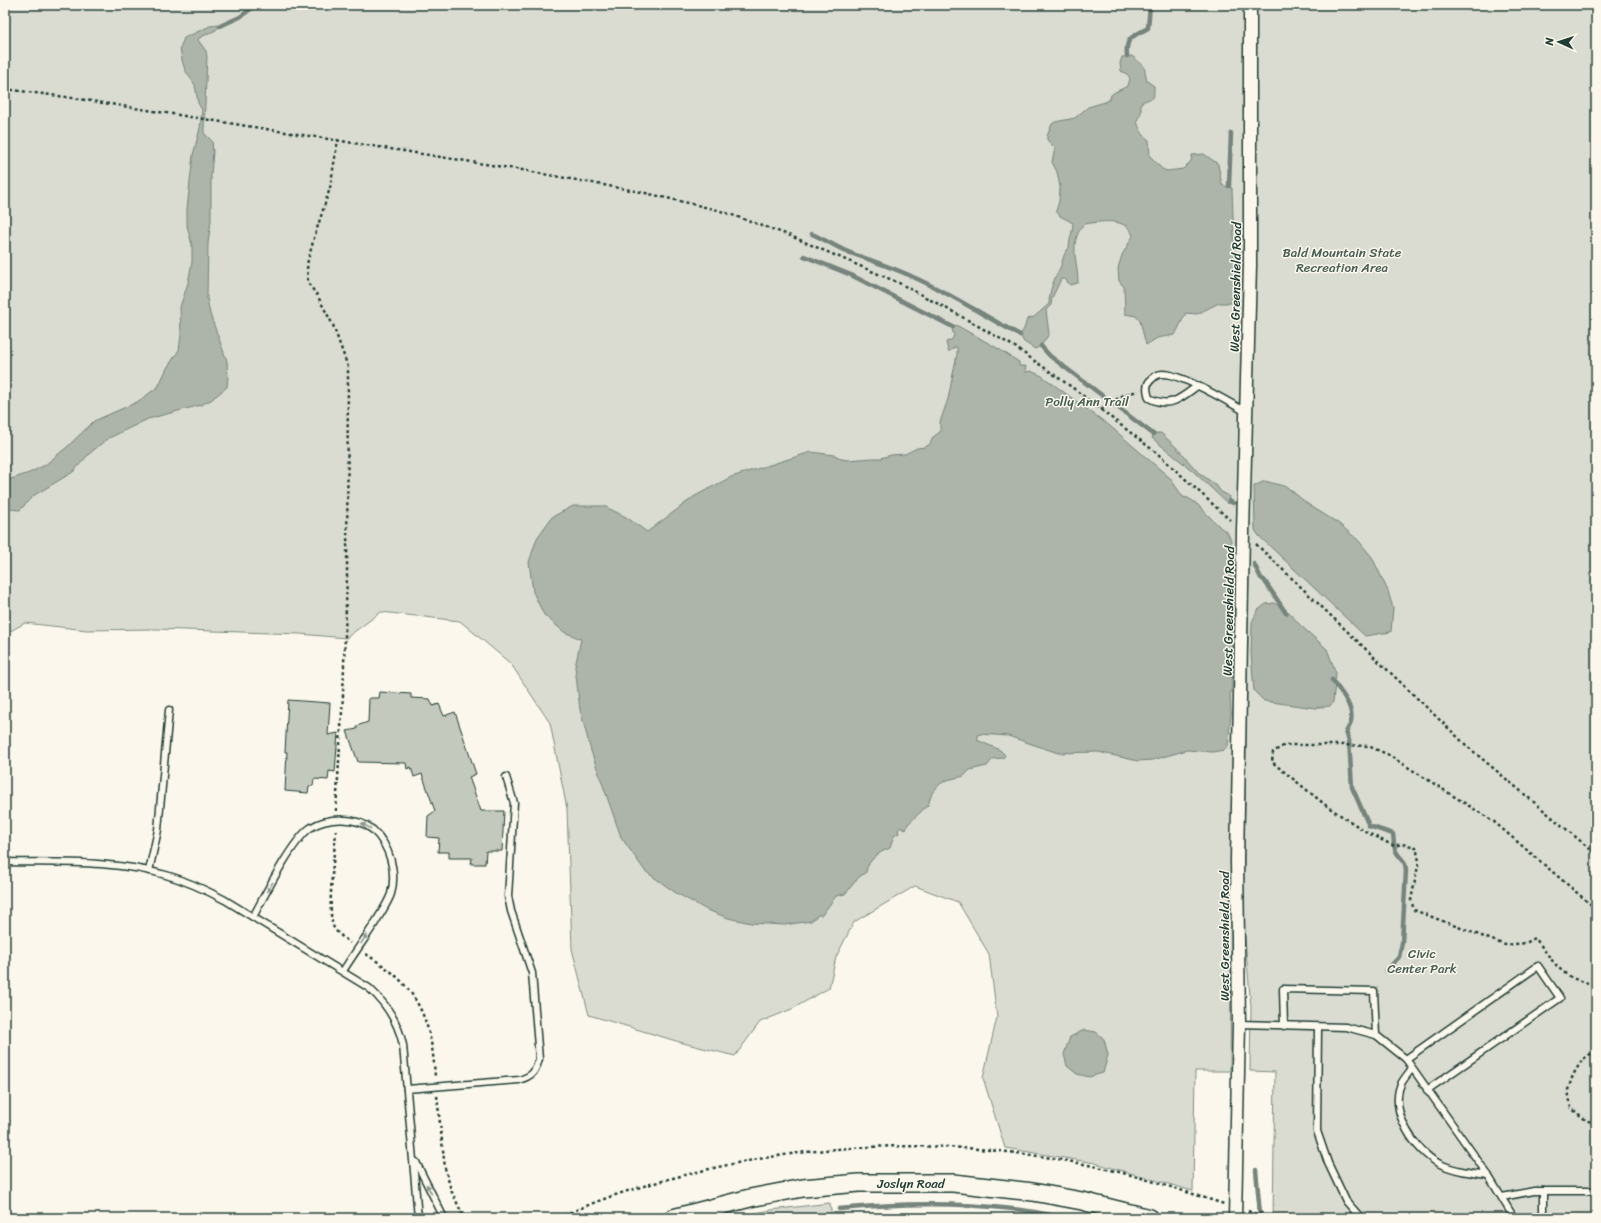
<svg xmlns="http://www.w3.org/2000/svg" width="1601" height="1223" font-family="Sriracha,sans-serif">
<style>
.green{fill:#dbdcd1;stroke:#7d8c82}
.water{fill:#adb4aa;stroke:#74847b}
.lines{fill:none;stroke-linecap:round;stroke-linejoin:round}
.stream{stroke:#74847b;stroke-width:4.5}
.building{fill:#c4c9be;stroke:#1f3d34}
.lane-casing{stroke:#1f3d34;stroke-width:9}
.street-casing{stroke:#1f3d34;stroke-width:15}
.secondary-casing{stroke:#1f3d34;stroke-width:20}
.path{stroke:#1f3d34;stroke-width:2.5;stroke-dasharray:3 3;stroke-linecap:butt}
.lane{stroke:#fbf7ec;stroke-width:6}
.street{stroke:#fbf7ec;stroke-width:12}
.secondary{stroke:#fbf7ec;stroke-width:17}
.oneway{fill:#8d9a90}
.labels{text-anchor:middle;stroke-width:3;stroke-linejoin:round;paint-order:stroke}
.park-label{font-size:13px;fill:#455d53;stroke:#fbf7ec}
.street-label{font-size:13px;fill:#1f3d34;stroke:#fbf7ec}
</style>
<rect width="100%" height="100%" fill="#fbf7ec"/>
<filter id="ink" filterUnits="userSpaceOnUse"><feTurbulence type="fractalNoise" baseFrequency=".025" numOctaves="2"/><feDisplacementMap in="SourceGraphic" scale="8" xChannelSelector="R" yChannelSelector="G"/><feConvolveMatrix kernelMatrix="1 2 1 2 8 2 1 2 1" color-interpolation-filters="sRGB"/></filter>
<g filter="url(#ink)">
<!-- green -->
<g class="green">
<path d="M 5,5 L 1596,5 L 1596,1218 L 1273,1218 L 1275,1072 L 1250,1071 L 1251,1007 L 1243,916 L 1249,565 L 1235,551 L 1230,1071 L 1195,1071 L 1193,1191 L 1095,1163 L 1005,1148 L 983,1078 L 997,1017 L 989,954 L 958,902 L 915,886 L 854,922 L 836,957 L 829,988 L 792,1009 L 760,1022 L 735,1056 L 683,1043 L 589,1015 L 572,949 L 567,809 L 550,723 L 511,664 L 460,621 L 381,612 L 346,638 L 300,634 L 156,629 L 87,630 L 25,623 L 5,634 Z"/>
<path d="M 830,1203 L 832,1218 L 730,1218 L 771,1210 Z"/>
</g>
<!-- water -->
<g class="water">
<path d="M 216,25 L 220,26 L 216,30 L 199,38 L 198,40 L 206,51 L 207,57 L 204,129 L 204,133 L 212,141 L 213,152 L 211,175 L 211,220 L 208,244 L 207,298 L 210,314 L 227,361 L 228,378 L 227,387 L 211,400 L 201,405 L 148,419 L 107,439 L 89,454 L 73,472 L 33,496 L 20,510 L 6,509 L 5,509 L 5,481 L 29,473 L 45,465 L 67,447 L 94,421 L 137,402 L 158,387 L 167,368 L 179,350 L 181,335 L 180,307 L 188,283 L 192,262 L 192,245 L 187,226 L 187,209 L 193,155 L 200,128 L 202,110 L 198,103 L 195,85 L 185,70 L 182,60 L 180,48 L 184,38 L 210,26 Z"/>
<path d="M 1132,56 L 1144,66 L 1147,81 L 1154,86 C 1154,104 1154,95 1141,103 L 1141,113 L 1137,120 C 1138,127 1143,136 1149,140 L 1150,156 L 1162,169 L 1167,171 L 1183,169 L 1191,161 L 1192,155 L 1204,154 L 1218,164 L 1222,185 L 1232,188 C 1233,226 1236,263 1236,301 L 1234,303 L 1219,303 L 1197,314 L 1186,313 L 1175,335 L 1157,338 L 1146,345 L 1140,321 L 1136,316 L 1125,314 L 1124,287 L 1119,281 L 1118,268 L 1122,255 L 1133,236 C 1127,216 1099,222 1084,224 C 1068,243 1078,261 1078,283 L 1070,285 L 1065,279 L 1061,279 L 1052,298 L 1051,305 L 1046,310 L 1049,334 L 1041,346 L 1035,349 L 1024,342 L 1020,335 L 1024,329 L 1027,319 L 1034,317 L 1049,304 C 1049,291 1054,279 1060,268 C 1063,261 1063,253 1069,248 C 1069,239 1073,232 1073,223 L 1060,216 L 1056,211 L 1059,201 L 1060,187 L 1057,172 L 1052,162 L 1055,148 L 1047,140 L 1047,136 L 1052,124 L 1055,122 L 1075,118 L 1088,107 L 1105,102 L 1110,99 L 1111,95 L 1115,92 L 1128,86 L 1130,78 L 1127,74 L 1121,71 L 1120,63 L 1122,57 Z"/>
<path d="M 956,325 L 999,349 L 1019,362 L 1019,366 L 1026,366 L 1025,372 L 1031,371 L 1042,376 L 1110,426 L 1170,478 L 1183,497 L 1188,498 L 1196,503 L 1221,528 L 1227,532 L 1231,540 L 1231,579 L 1234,605 L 1234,637 L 1232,642 L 1232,689 L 1230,695 L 1231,714 L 1228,746 L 1225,750 L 1212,752 L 1187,750 L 1153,760 L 1138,761 L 1098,752 L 1058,753 L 1008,736 L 979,734 L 977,740 L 1000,750 L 1005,755 L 1003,758 L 993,759 L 987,766 L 970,770 L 964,776 L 947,780 L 940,784 L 932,793 L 928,805 L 908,824 L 906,830 L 901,827 L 898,830 L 899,833 L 894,836 L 890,848 C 879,852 868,860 866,872 L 858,878 L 845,894 L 836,896 L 822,915 L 818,915 L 811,921 L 784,925 L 751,923 L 728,918 L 707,910 L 676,893 L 645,871 L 621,837 L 591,751 L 580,710 L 575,667 L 581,639 L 564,632 L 544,615 L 533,592 L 529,562 L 537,538 L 552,517 L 573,506 L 604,506 L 626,517 L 647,532 L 695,496 L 731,477 L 811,452 L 835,455 L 842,459 L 847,460 L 872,458 L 881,458 L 891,455 L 905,454 L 917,448 L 925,447 L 930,444 L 933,437 L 940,432 L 940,422 L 948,399 L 957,354 L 957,347 L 955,347 L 950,351 L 948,351 L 946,342 L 951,340 L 954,336 L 952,329 L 954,326 Z"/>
<path d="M 1158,433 L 1161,433 L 1177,448 L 1198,472 L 1217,486 L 1220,491 L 1229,496 L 1228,504 L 1194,472 L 1152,438 L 1153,434 Z"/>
<path d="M 1265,481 L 1287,487 L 1309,505 L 1338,523 L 1358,540 L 1372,557 L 1388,591 L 1393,608 L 1391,632 L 1365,636 L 1259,536 L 1255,530 L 1254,486 Z"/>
<path d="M 1274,603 L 1289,612 L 1299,624 L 1327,649 L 1336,673 L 1333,702 L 1330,706 L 1315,708 L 1264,701 L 1254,691 L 1251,653 L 1252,622 L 1258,610 L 1266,604 Z"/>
<path d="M 1084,1030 L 1096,1032 L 1104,1039 L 1108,1055 L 1103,1073 L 1089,1077 L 1077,1074 L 1067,1066 L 1064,1054 L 1070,1037 Z"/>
</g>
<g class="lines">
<!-- stream -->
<g class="stream">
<path d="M 220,26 L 240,17 L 256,5"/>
<path d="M 1127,56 C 1125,36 1134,36 1148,28 L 1150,5"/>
<path d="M 1229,186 L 1231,133"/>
<path d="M 812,234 C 826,240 839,249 853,254 C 873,261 894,268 913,277 C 950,293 984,316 1020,335"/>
<path d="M 804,256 L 851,275 L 953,327"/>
<path d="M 1041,346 L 1050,356 L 1153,434"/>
<path d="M 1229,501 L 1233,503"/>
<path d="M 1254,564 L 1261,578 L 1264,580 L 1286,613"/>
<path d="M 1332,680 C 1340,691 1354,706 1351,721 C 1351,725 1348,728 1346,732 L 1349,740 L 1352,787 L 1369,826 L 1393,834 C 1394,840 1393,848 1397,853 C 1402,861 1405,859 1406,870 L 1402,943 L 1399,957 L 1386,971"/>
<path d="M 1256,1170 L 1260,1214"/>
<path d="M 839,1209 C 897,1203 955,1202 1013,1209 C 1029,1211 1046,1213 1061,1218"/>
</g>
</g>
<!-- building -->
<g class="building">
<path d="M 380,692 L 411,694 L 411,698 L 430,699 L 433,706 L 439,704 L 444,716 L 455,712 L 476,774 L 469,777 L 481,811 L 504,811 L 502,851 L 486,851 L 485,864 L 471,864 L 472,858 L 449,858 L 449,852 L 438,852 L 439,838 L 427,837 L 428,816 L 435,811 L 422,774 L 414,777 L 411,767 L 407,769 L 406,763 L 358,762 L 347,731 L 357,729 L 357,726 L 368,722 L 369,698 L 379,698 Z"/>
<path d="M 288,700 L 330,703 L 328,735 L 338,733 L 335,772 L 329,771 L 328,780 L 314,779 L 313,786 L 309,786 L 308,793 L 285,791 L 287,752 L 285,752 Z"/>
</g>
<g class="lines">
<defs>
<g id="lane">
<path d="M 1197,386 C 1181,398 1170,409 1149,398 C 1147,391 1145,384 1152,379 C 1155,376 1158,374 1162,374 C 1180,373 1229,402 1246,412"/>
<path d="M 5,862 C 58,863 114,860 166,875 C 187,881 206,890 225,900 L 369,988 C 387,1004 398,1022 403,1045 L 418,1218"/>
<path d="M 149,871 L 158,830 L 169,710"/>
<path d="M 253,917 C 265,895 291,842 310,828 C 327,817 357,816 373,830 C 390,846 397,872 391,894 C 387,905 380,914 375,923 C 364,940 353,955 343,971"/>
<path d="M 1239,1024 L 1346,1027 L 1376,1035 L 1406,1059 L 1488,1175 L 1514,1218"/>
<path d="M 1284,1026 L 1283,989 L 1374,991 L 1376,1035"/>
<path d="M 1318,1027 L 1317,1131 L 1328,1163 L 1346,1201 L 1361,1218"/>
<path d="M 1406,1059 L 1538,966 L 1560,998 L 1427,1090"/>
<path d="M 1412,1068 C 1409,1073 1404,1078 1401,1084 C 1389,1111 1415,1152 1440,1164 C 1455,1171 1472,1173 1488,1175"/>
<path d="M 407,1089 L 519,1080 C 532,1076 535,1073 539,1059 L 532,973 L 511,911 L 508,896 L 514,803 L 506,777"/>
<path d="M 416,1162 L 444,1218"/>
<path d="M 1502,1197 L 1534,1191 L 1596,1191"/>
<path d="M 1543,1218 L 1543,1191"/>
</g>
<path id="street" d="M 1235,1218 L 1239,1024 L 1237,860 L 1243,532 L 1250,266 L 1250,5"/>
<path id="secondary" d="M 673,1218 L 750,1198 L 803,1188 L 859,1183 L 953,1183 L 1033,1192 L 1082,1201 L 1150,1218"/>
</defs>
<!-- lane casing -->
<use href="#lane" class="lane-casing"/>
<!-- street casing -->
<use href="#street" class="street-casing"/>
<!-- secondary casing -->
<use href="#secondary" class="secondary-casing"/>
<!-- path -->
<g class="path">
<path d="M 5,89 L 66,97 L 522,170 L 641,192 L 718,210 L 786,234 L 899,283 L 957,314 L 1015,347 L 1073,388 L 1158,454 L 1230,520"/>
<path d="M 1101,410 L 1123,395 L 1138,391"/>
<path d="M 1256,544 L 1468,747 L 1596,854"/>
<path d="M 336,811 L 343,695 L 347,576 L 348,367 L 333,325 L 317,295 L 308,283 L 307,264 L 314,238 L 330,188 L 338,139"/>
<path d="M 336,830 C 335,849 326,914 334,928 C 338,934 344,938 350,943"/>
<path d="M 1596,909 L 1493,821 L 1387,754 L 1368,746 L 1342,745 L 1285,745 L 1273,752 L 1272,762 L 1328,807 L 1368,833 L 1394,846 L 1402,844 L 1416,847 L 1419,861 L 1411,900 L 1414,910 L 1505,945 L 1526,943 L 1535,938 C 1555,963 1562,981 1596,984"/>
<path d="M 366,954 C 378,962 392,971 402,982 C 427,1009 433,1042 435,1077"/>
<path d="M 1596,1050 L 1582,1060 L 1573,1075 L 1568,1090 L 1571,1108 L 1587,1121 L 1596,1122"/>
<path d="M 437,1096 L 445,1168 L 451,1190 L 464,1218"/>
<path d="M 1248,1211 L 1266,1218"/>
<path d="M 559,1218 C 600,1198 644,1185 689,1174 C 825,1139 964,1137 1102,1168 C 1143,1177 1183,1191 1224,1204"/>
<path d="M 816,1218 L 939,1218"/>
</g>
<!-- lane -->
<use href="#lane" class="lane"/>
<!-- street -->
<use href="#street" class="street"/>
<!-- secondary -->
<use href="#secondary" class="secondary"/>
</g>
<!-- one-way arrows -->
<defs><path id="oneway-solid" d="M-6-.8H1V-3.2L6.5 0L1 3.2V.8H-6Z"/></defs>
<g class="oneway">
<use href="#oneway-solid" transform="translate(366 826) rotate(-153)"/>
<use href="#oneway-solid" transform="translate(270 887) rotate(120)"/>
<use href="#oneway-solid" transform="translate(364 939) rotate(-56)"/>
<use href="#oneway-solid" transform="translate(429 1189) rotate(-117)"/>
</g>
</g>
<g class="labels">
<!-- park labels -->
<g class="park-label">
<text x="1342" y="257">Bald Mountain State<tspan x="1342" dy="15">Recreation Area</tspan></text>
<text x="1087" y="406">Polly Ann Trail</text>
<text x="1422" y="958">Civic<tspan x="1422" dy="15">Center Park</tspan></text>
</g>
<!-- street labels -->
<g class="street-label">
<text transform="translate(1235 287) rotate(-89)" y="5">West Greenshield Road</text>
<text transform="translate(1228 611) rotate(-89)" y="5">West Greenshield Road</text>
<text transform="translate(1224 936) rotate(-90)" y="5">West Greenshield Road</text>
<text x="911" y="1188">Joslyn Road</text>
</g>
</g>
<!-- margin -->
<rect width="1601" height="1223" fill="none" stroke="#fbf7ec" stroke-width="20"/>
<rect x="10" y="10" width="1581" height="1203" fill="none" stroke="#1f3d34" stroke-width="1.5" filter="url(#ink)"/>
<!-- north arrow -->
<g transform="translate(1559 42) rotate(273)" stroke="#fbf7ec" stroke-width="3" paint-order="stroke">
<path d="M0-3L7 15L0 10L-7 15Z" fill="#1f3d34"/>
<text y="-6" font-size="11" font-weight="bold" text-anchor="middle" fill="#1f3d34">N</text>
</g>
</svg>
